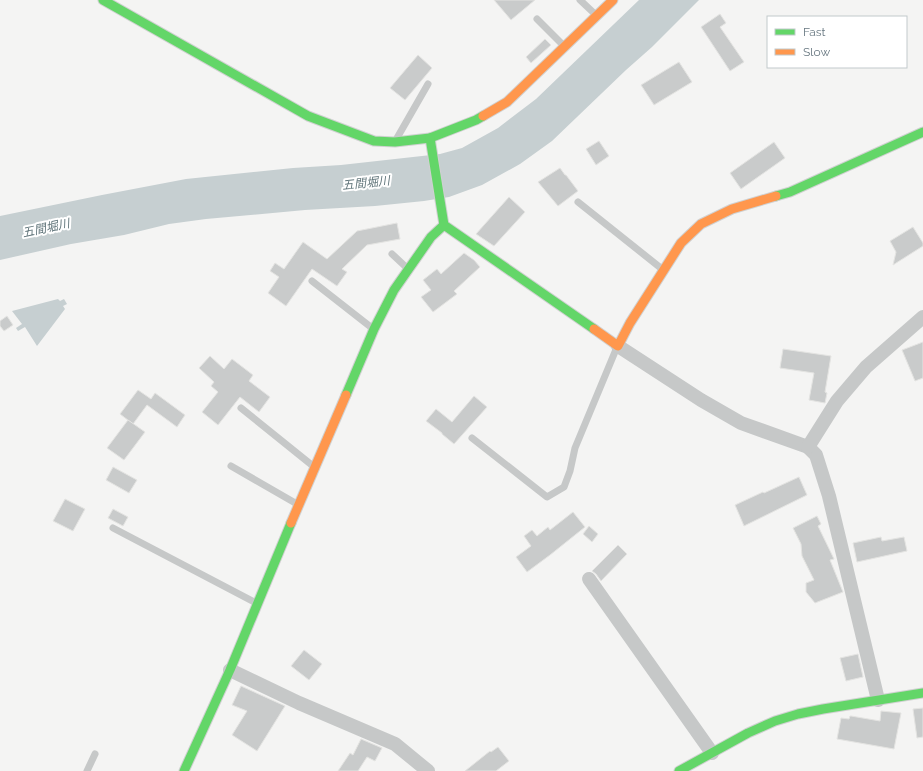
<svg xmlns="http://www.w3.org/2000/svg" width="923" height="771" font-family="Raleway,'Noto Sans JP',sans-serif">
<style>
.water{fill:#c6cfd1}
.building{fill:#c9cbcb;stroke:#e4e4e2}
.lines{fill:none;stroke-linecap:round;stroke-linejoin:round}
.fast-casing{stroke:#d0d1d1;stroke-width:11}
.slow-casing{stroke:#d0d1d1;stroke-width:11}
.lane{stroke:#c6c8c8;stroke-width:7}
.street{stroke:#c6c8c8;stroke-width:14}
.fast{stroke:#63d668;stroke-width:9}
.slow{stroke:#ff974d;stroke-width:9}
.labels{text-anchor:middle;stroke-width:4;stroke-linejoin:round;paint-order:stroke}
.water-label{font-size:12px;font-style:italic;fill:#63777c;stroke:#fff}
</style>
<rect width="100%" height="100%" fill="#f4f4f3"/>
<!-- water -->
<g class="water">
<path d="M 639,0 L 699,0 L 652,47 L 626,70 L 552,141 L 520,164 L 482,185 L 449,197 L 424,201 L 375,206 L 305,210 L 206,219 L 169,224 L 124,235 L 71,244 L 0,260 L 0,216 L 102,195 L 186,179 L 293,168 L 341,165 L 440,154 L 462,148 L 498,128 L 536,99 Z"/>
<path d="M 58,299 L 60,301 L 64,299 L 67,304 L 63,306 L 65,309 L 37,346 L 25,327 L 18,331 L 16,328 L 22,324 L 12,311 Z"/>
</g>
<!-- building -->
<g class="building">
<path d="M 494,0 L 535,0 L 511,20 Z"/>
<path d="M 720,14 L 726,23 L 720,27 L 744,62 L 730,71 L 701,27 Z"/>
<path d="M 545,39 L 551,45 L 531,63 L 526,57 Z"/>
<path d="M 418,55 L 432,68 L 405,100 L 390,88 Z"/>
<path d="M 679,62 L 692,82 L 654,105 L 641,85 Z"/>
<path d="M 599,141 L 609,156 L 596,165 L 586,149 Z"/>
<path d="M 774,142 L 785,158 L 741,189 L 730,173 Z"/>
<path d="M 560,168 L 565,175 L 566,175 L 578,191 L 558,206 L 538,182 Z"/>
<path d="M 509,197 L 525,212 L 494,246 L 476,234 Z"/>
<path d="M 397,223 L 400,239 L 367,245 L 342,269 L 347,272 L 337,286 L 312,269 L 286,306 L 268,293 L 279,277 L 270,271 L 275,263 L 284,269 L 303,242 L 327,259 L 357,231 Z"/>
<path d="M 913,227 L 923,243 L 923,246 L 893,265 L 896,252 L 890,241 Z"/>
<path d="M 464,253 L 474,260 L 480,267 L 454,291 L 457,294 L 433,312 L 421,297 L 431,290 L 423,280 L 437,269 L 441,274 Z"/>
<path d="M 7,316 L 13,325 L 4,331 L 0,326 L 0,321 Z"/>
<path d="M 923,342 L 923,378 L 915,381 L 902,350 Z"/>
<path d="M 783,349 L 831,356 L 825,392 L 827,393 L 825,403 L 809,400 L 814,373 L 780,368 Z"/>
<path d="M 210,356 L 224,369 L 232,359 L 253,375 L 249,381 L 270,397 L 259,412 L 240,397 L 218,425 L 202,412 L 218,392 L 211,386 L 214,382 L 199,368 Z"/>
<path d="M 138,390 L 151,399 L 155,393 L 185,415 L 177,427 L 147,405 L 133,424 L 120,414 Z"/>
<path d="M 474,396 L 487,407 L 454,444 L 442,434 L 442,433 L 426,421 L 436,409 L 452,422 Z"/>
<path d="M 128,420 L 145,432 L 124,460 L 107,448 Z"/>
<path d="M 113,467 L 137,480 L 129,493 L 106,480 Z"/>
<path d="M 799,477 L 807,495 L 744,526 L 735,505 L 763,492 L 764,493 Z"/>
<path d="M 65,499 L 85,509 L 73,531 L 53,521 Z"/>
<path d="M 113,509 L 128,517 L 123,526 L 108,518 Z"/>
<path d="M 573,512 L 585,527 L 550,555 L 527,572 L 516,557 L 531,546 L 524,536 L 532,530 L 537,536 L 548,527 L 550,530 Z"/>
<path d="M 817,516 L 821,524 L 818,526 L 834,559 L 830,560 L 843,592 L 815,603 L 806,592 L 806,583 L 814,580 L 802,556 L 801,544 L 793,528 Z"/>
<path d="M 589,526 L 598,534 L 592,542 L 583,534 Z"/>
<path d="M 881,537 L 882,541 L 904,537 L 907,551 L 857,562 L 853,543 Z"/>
<path d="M 618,545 L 627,554 L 601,581 L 596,574 L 592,571 Z"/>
<path d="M 304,650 L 322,664 L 309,680 L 291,666 Z"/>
<path d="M 858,654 L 863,677 L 846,681 L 840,658 Z"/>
<path d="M 241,686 L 285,706 L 257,751 L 232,735 L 247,711 L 232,705 Z"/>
<path d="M 923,708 L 923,737 L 917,738 L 913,709 Z"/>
<path d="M 881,711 L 901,713 L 894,749 L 837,739 L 841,718 L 849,719 L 850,716 L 851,716 L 880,721 Z"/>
<path d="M 361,739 L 382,748 L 375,761 L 367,757 L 358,771 L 338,771 L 350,753 L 353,755 Z"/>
<path d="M 498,747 L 509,761 L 496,771 L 465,771 L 490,751 L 491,752 Z"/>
</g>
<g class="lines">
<defs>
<g id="fast">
<path d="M 103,0 L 308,116 L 374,141 L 395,142 L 430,138 L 476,120 L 483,116"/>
<path d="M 430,138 L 444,225 L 594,329"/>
<path d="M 776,196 L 790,192 L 923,132"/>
<path d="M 346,395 L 374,329 L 394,290 L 431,237 L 444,225"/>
<path d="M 184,771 L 230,670 L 291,523"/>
<path d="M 679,771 L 748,733 L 775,721 L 798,714 L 823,709 L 923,693"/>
</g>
<g id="slow">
<path d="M 483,116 L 507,102 L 613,0"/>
<path d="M 594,329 L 618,346 L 630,323 L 681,243 L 701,224 L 732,209 L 776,196"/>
<path d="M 291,523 L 346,395"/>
</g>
</defs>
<!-- fast casing -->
<use href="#fast" class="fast-casing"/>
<!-- slow casing -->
<use href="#slow" class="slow-casing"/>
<!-- lane -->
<g class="lane">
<path d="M 580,0 L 597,16"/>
<path d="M 537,19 L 565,47"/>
<path d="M 397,138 L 428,84"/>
<path d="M 578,202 L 662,269"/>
<path d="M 392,254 L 407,268"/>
<path d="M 312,281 L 372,328"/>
<path d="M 241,408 L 313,466"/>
<path d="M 472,438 L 547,497 L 564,487 L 570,471 L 575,448 L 617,347"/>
<path d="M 231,466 L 297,504"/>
<path d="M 113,528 L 256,603"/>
<path d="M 87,771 L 95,754"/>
</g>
<!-- street -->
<g class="street">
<path d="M 618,346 L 701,400 L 741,423 L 808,447 L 816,455 L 829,496 L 878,700"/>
<path d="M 808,447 L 837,401 L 866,367 L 923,317"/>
<path d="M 589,579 L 712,753"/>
<path d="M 230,670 L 299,703 L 395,744 L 428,771"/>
</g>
<!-- fast -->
<use href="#fast" class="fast"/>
<!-- slow -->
<use href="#slow" class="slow"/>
</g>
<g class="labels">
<!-- water labels -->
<g class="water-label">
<text transform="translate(366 183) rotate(-6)" y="4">五間堀川</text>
<text transform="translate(46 228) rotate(-12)" y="4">五間堀川</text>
</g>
</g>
<!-- legend -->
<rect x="767" y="16" width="140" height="52" fill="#ffffff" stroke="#c2c9cc"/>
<rect x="775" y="29" width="20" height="6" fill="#63d668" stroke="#c2c9cc"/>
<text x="803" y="36" font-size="12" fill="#677780">Fast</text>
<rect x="775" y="49" width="20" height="6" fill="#ff974d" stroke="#c2c9cc"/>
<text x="803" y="56" font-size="12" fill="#677780">Slow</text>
</svg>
